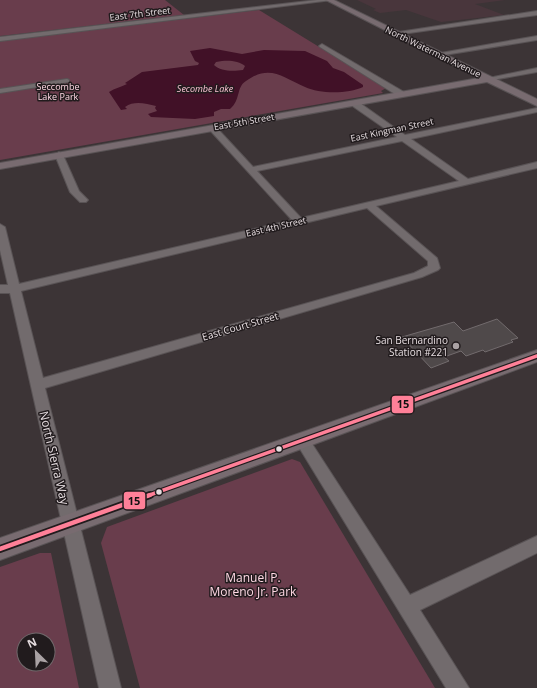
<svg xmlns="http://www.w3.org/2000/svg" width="537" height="688" font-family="'Open Sans',sans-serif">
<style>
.built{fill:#49363c}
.green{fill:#693d4c;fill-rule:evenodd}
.water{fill:#411127;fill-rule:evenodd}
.building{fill:#4f494a;stroke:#726b6d}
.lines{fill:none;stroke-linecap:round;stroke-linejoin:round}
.minor-casing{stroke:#595355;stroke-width:2}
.major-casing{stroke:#595355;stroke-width:2}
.minor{fill:#726b6d;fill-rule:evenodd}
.major{fill:#786b70;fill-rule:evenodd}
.bus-1-far1-casing{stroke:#211b1d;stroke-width:6}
.bus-1-casing{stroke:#211b1d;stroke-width:8}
.bus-1-far1{stroke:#ff8098;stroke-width:3.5}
.bus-1{stroke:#ff8098;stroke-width:4.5}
.poi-dot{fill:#aaa2a4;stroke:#211b1d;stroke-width:1.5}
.bus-dot{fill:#e6dde0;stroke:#211b1d;stroke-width:1.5}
.labels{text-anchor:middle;stroke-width:3;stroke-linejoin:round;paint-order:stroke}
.far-street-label{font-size:9px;fill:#e6dde0;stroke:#211b1d}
.far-park-label{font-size:9px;fill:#ffd8e4;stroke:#211b1d}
.far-water-label{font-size:9px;font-style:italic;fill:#fbc2d4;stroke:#211b1d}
.street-label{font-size:10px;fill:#e6dde0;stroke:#211b1d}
.poi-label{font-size:10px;fill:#e6dde0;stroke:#211b1d;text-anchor:end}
.near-street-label{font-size:12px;fill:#e6dde0;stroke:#211b1d}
.near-park-label{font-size:12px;fill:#ffd8e4;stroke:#211b1d}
.line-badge{stroke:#211b1d;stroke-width:1.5}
.pale-badge-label{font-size:11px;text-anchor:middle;font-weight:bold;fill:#111}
</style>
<rect width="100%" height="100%" fill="#3c3436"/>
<!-- built -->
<path class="built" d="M 357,0 L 505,0 L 475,4 L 504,15 L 441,22 L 406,10 L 380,13 L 373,10 L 376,9 Z"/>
<!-- green -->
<g class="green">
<path d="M 0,0 L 165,0 L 184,15 L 0,36 Z"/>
<path d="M 259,10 L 386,88 L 381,91 L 383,93 L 0,160 L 0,41 Z"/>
<path d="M 292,459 L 300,462 L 435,688 L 140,688 L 101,543 L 107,527 Z"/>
<path d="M 40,553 L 51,553 L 79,688 L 0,688 L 0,567 ZM 24,640 L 48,640 L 48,664 L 24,664 Z"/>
</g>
<!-- water -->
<path class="water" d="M 210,48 L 242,54 L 264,50 L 305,51 L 327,61 L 333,68 L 344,72 L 363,85 L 363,87 C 348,94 320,94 305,87 C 282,77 270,64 246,81 C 236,87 241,100 230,109 L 221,109 L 214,112 L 214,116 L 195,119 L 151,117 L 148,114 L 157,111 L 155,108 L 156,106 C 146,104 135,100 125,107 L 127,109 L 121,110 L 109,92 C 115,88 121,87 127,84 L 125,83 L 142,72 L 198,65 L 199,63 L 195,61 L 190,51 ZM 222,61 C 229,60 240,61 245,66 L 243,70 C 234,71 221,72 214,65 L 216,62 Z"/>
<!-- building -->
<path class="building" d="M 497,319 L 518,338 L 511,340 L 513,342 L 485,352 L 483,350 L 466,356 L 461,351 L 444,357 L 449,361 L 431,368 L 402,337 L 454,322 L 463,331 Z"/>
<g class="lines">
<defs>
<g id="minor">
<path d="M 317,0 L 332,0 L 0,41 L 0,37 Z"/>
<path d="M 537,11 L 537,15 L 395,35 L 392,33 Z"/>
<path d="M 537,36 L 537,40 L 438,56 L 435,54 Z"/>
<path d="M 322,44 L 404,92 L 405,94 L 398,96 L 320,47 L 319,46 Z"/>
<path d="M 537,68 L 537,72 L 487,81 L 484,79 Z"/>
<path d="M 67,79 L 69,80 L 69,82 L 0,93 L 0,89 Z"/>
<path d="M 351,101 L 357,101 L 405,135 L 537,108 L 537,112 L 411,139 L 468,179 L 537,162 L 537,168 L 376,206 L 437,258 L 440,268 L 438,270 L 422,277 L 45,388 L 121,688 L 99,688 L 10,293 L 0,293 L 0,285 L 8,285 L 0,250 L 0,224 L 5,227 L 19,284 L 292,220 L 208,128 L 215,126 L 253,167 L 397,137 L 351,105 ZM 402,141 L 459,181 L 301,218 L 257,171 ZM 367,208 L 428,261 L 428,266 L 414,273 L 43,378 L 21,291 Z"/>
<path d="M 59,152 L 63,155 L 79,191 L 88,200 L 86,202 L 80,202 L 70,192 L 55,155 Z"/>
<path d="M 302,434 L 307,436 L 410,595 L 537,536 L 537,553 L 420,610 L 469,688 L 446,688 L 297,444 L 294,440 L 297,436 Z"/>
</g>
<g id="major">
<path d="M 326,0 L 334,0 L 537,99 L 537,106 L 487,82 L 0,169 L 0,163 L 479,78 Z"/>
<path d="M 537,350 L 537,362 L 0,560 L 0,538 Z"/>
</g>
</defs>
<!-- minor casing -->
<use href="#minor" class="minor-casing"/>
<!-- major casing -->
<use href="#major" class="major-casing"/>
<!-- minor -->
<use href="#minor" class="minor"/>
<!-- major -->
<use href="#major" class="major"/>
<defs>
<path id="bus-1-far1" d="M 147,496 L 537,356"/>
<path id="bus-1" d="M 0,549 L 150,495"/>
</defs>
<!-- bus-1-far1 casing -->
<use href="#bus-1-far1" class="bus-1-far1-casing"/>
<!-- bus-1 casing -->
<use href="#bus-1" class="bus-1-casing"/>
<!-- bus-1-far1 -->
<use href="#bus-1-far1" class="bus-1-far1"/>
<!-- bus-1 -->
<use href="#bus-1" class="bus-1"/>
</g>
<!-- markers -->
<circle class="poi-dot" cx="456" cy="346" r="4"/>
<g class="bus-dot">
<circle cx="279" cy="449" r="3.5"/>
<circle cx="159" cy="492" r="3.5"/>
</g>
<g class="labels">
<!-- far-street labels -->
<g class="far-street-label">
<text transform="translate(140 14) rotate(-7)" y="3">East 7th Street</text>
<text transform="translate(433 52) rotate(26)" y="3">North Waterman Avenue</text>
<text transform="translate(244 122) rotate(-10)" y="3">East 5th Street</text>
<text transform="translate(392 130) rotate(-12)" y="3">East Kingman Street</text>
<text transform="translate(276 227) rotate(-13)" y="3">East 4th Street</text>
</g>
<!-- far-park labels -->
<g class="far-park-label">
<text x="58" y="90">Seccombe<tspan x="58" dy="10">Lake Park</tspan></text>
</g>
<!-- far-water labels -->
<g class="far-water-label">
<text x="205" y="92">Secombe Lake</text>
</g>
<!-- street labels -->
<g class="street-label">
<text transform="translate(240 326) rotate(-16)" y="4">East Court Street</text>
</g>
<!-- poi labels -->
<g class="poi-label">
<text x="448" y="344">San Bernardino<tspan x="448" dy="12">Station #221</tspan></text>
</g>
<!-- near-street labels -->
<g class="near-street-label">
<text transform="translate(54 458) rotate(77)" y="4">North Sierra Way</text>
</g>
<!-- near-park labels -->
<g class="near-park-label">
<text x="253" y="582">Manuel P.<tspan x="253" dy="14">Moreno Jr. Park</tspan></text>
</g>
</g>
<g class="line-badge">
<rect x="391" y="395" width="23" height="19" rx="4" fill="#ff8098"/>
<rect x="123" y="491" width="23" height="19" rx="4" fill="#ff8098"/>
</g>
<g class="pale-badge-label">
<text x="403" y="408">15</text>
<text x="134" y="505">15</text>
</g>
<!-- north arrow -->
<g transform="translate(36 652) rotate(336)"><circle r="19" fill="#211b1d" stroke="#70696b"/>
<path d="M0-3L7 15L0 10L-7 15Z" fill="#aaa2a4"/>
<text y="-6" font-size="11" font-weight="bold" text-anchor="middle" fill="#e6dde0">N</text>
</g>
</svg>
